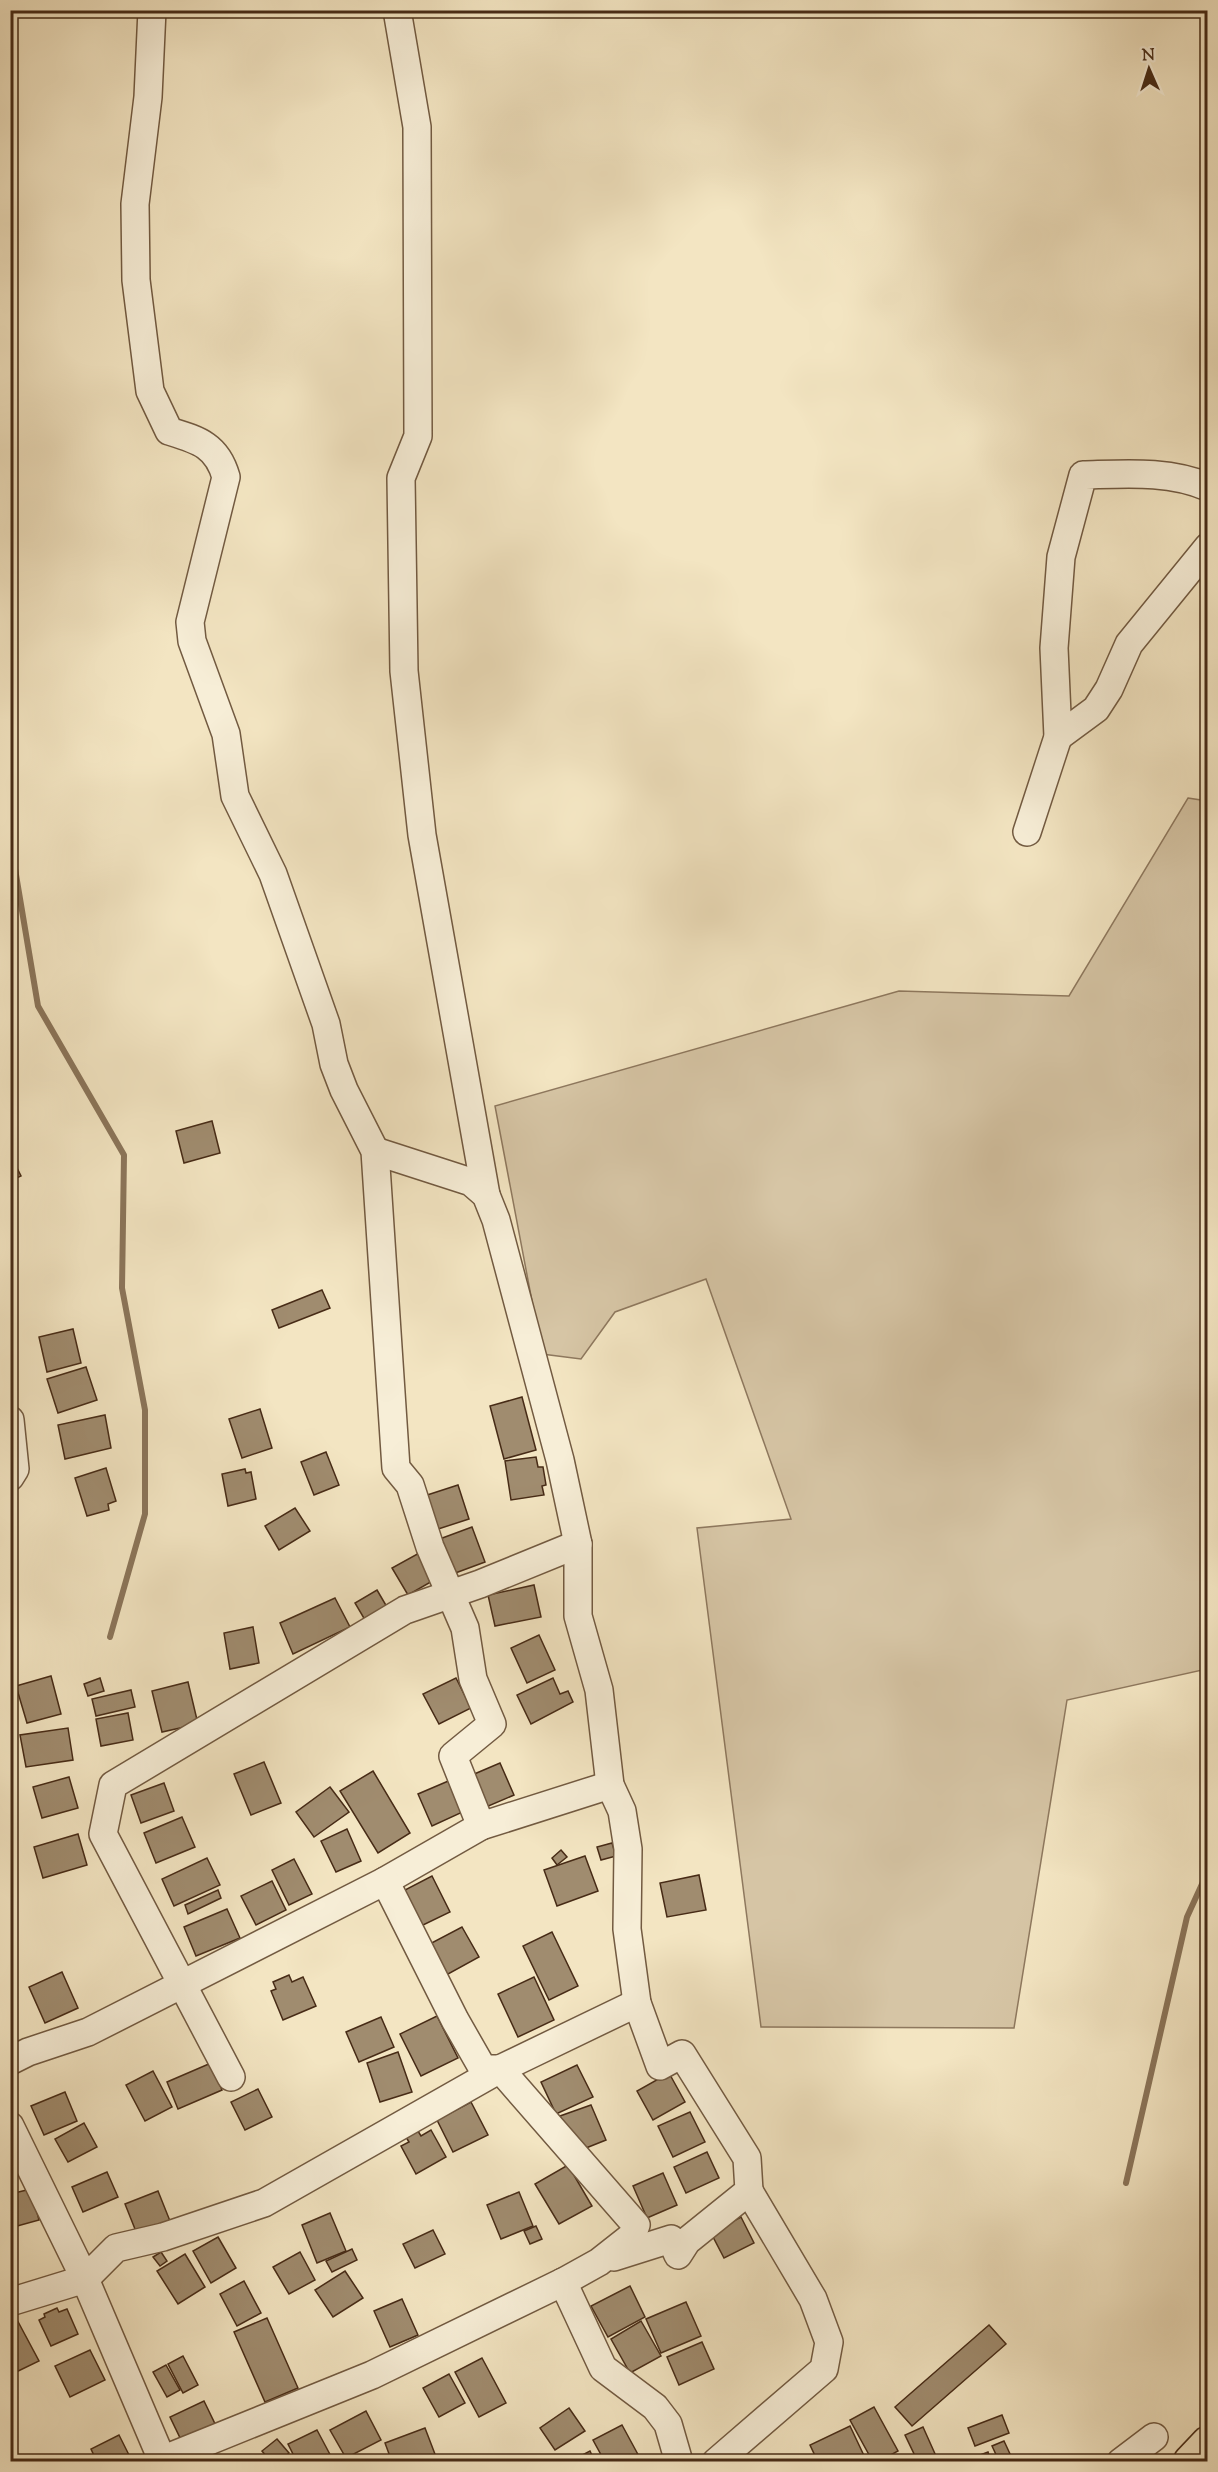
<svg xmlns="http://www.w3.org/2000/svg" width="1218" height="2472" font-family="'Sorts Mill Goudy',serif">
<style>
.green{fill:#d6c5a5;stroke:#8e785e;stroke-width:1.5}
.lines{fill:none;stroke-linecap:round;stroke-linejoin:round}
.stream{stroke:#8b755a;stroke-width:6}
.building{fill:#a08c6f;stroke:#472b16;stroke-width:1.5}
.minor-casing{stroke:#725a41;stroke-width:30}
.major-casing{stroke:#472b16;stroke-width:36}
.minor{stroke:#f7eed7;stroke-width:27}
.major{stroke:#f3e5c2;stroke-width:33}
</style>
<rect width="100%" height="100%" fill="#f3e5c2"/>
<filter id="stains"><feTurbulence type="fractalNoise" baseFrequency=".00333" numOctaves="4"/><feColorMatrix values="0 0 0 0 .2 0 0 0 0 .09 0 0 0 0 .02 0 0 0 .5 -.17"/></filter>
<radialGradient id="worn" r=".72"><stop offset=".6" stop-color="#630" stop-opacity="0"/><stop offset="1" stop-color="#630" stop-opacity=".3"/></radialGradient>
<!-- green -->
<path class="green" d="M 1188,798 L 1207,801 L 1207,1669 L 1067,1700 L 1014,2028 L 761,2027 L 697,1528 L 791,1519 L 706,1279 L 615,1312 L 581,1359 L 542,1354 L 495,1106 L 899,991 L 1069,996 Z"/>
<g class="lines">
<!-- stream -->
<g class="stream">
<path d="M 10,839 L 38,1006 L 124,1155 L 122,1288 L 145,1410 L 145,1514 L 110,1637"/>
<path d="M 1126,2183 L 1187,1917 L 1208,1871"/>
</g>
</g>
<!-- building -->
<g class="building">
<path d="M 212,1121 L 220,1153 L 184,1163 L 176,1131 Z"/>
<path d="M 10,1154 L 21,1176 L 10,1181 Z"/>
<path d="M 322,1290 L 330,1308 L 279,1328 L 272,1310 Z"/>
<path d="M 73,1329 L 81,1363 L 47,1372 L 39,1337 Z"/>
<path d="M 86,1367 L 97,1400 L 58,1413 L 47,1379 Z"/>
<path d="M 522,1397 L 536,1450 L 504,1459 L 490,1406 Z"/>
<path d="M 260,1409 L 272,1448 L 242,1458 L 229,1419 Z"/>
<path d="M 105,1415 L 111,1448 L 65,1459 L 58,1425 Z"/>
<path d="M 326,1452 L 339,1485 L 314,1495 L 301,1462 Z"/>
<path d="M 536,1457 L 538,1467 L 543,1467 L 546,1485 L 542,1486 L 544,1495 L 511,1500 L 505,1461 Z"/>
<path d="M 106,1468 L 116,1501 L 108,1504 L 109,1510 L 87,1516 L 75,1478 Z"/>
<path d="M 245,1469 L 246,1473 L 251,1472 L 256,1499 L 228,1506 L 222,1474 Z"/>
<path d="M 458,1485 L 469,1519 L 432,1531 L 421,1497 Z"/>
<path d="M 295,1508 L 310,1531 L 279,1550 L 265,1526 Z"/>
<path d="M 472,1527 L 485,1562 L 450,1575 L 437,1540 Z"/>
<path d="M 421,1552 L 436,1579 L 408,1595 L 392,1568 Z"/>
<path d="M 534,1585 L 541,1617 L 495,1626 L 488,1595 Z"/>
<path d="M 377,1590 L 387,1607 L 365,1620 L 355,1603 Z"/>
<path d="M 335,1598 L 350,1627 L 293,1654 L 280,1623 Z"/>
<path d="M 253,1627 L 259,1663 L 230,1669 L 224,1633 Z"/>
<path d="M 539,1635 L 555,1670 L 527,1683 L 511,1648 Z"/>
<path d="M 51,1676 L 61,1714 L 27,1723 L 16,1686 Z"/>
<path d="M 100,1678 L 104,1691 L 88,1696 L 84,1684 Z"/>
<path d="M 456,1678 L 471,1708 L 439,1724 L 423,1694 Z"/>
<path d="M 553,1678 L 560,1694 L 568,1691 L 573,1702 L 531,1724 L 517,1695 Z"/>
<path d="M 188,1682 L 198,1724 L 162,1732 L 152,1691 Z"/>
<path d="M 131,1690 L 135,1707 L 96,1716 L 92,1699 Z"/>
<path d="M 128,1713 L 133,1740 L 101,1746 L 96,1719 Z"/>
<path d="M 68,1728 L 73,1760 L 26,1767 L 20,1735 Z"/>
<path d="M 264,1762 L 281,1803 L 251,1815 L 234,1774 Z"/>
<path d="M 500,1763 L 514,1795 L 479,1810 L 465,1778 Z"/>
<path d="M 373,1771 L 410,1833 L 378,1853 L 340,1791 Z"/>
<path d="M 69,1777 L 78,1808 L 42,1818 L 33,1787 Z"/>
<path d="M 453,1779 L 467,1810 L 432,1826 L 418,1794 Z"/>
<path d="M 164,1783 L 174,1811 L 141,1823 L 131,1795 Z"/>
<path d="M 330,1787 L 349,1812 L 314,1837 L 296,1812 Z"/>
<path d="M 182,1817 L 195,1847 L 156,1863 L 144,1833 Z"/>
<path d="M 347,1829 L 361,1861 L 336,1872 L 321,1841 Z"/>
<path d="M 78,1834 L 87,1865 L 43,1878 L 34,1847 Z"/>
<path d="M 612,1843 L 616,1856 L 601,1860 L 597,1847 Z"/>
<path d="M 561,1850 L 567,1857 L 557,1865 L 552,1858 Z"/>
<path d="M 585,1856 L 598,1891 L 557,1906 L 544,1870 Z"/>
<path d="M 207,1858 L 220,1885 L 174,1906 L 162,1879 Z"/>
<path d="M 294,1859 L 312,1894 L 289,1905 L 272,1870 Z"/>
<path d="M 699,1875 L 706,1910 L 667,1917 L 660,1883 Z"/>
<path d="M 432,1876 L 450,1912 L 421,1926 L 403,1891 Z"/>
<path d="M 272,1881 L 286,1910 L 256,1925 L 241,1896 Z"/>
<path d="M 218,1890 L 221,1898 L 188,1914 L 185,1905 Z"/>
<path d="M 227,1909 L 240,1938 L 196,1956 L 184,1927 Z"/>
<path d="M 462,1927 L 479,1957 L 439,1979 L 422,1948 Z"/>
<path d="M 552,1932 L 578,1986 L 549,2000 L 523,1946 Z"/>
<path d="M 62,1972 L 78,2008 L 45,2023 L 29,1987 Z"/>
<path d="M 289,1975 L 292,1982 L 303,1977 L 316,2006 L 283,2020 L 271,1991 L 276,1989 L 273,1982 Z"/>
<path d="M 534,1977 L 554,2020 L 518,2037 L 498,1994 Z"/>
<path d="M 437,2016 L 458,2058 L 421,2076 L 400,2034 Z"/>
<path d="M 381,2017 L 394,2047 L 359,2062 L 346,2032 Z"/>
<path d="M 398,2052 L 412,2092 L 380,2102 L 367,2063 Z"/>
<path d="M 211,2063 L 222,2090 L 178,2109 L 167,2082 Z"/>
<path d="M 577,2065 L 593,2097 L 556,2114 L 541,2082 Z"/>
<path d="M 153,2071 L 172,2107 L 145,2121 L 126,2085 Z"/>
<path d="M 669,2073 L 685,2102 L 653,2120 L 637,2091 Z"/>
<path d="M 258,2089 L 272,2117 L 245,2130 L 231,2102 Z"/>
<path d="M 65,2092 L 77,2121 L 44,2135 L 31,2106 Z"/>
<path d="M 471,2102 L 488,2135 L 453,2152 L 437,2120 Z"/>
<path d="M 591,2105 L 606,2140 L 576,2152 L 560,2116 Z"/>
<path d="M 690,2112 L 705,2142 L 673,2157 L 658,2126 Z"/>
<path d="M 84,2123 L 97,2147 L 68,2162 L 55,2139 Z"/>
<path d="M 431,2130 L 446,2157 L 416,2174 L 401,2146 L 409,2142 L 406,2137 L 418,2131 L 421,2136 Z"/>
<path d="M 707,2152 L 719,2178 L 686,2193 L 674,2167 Z"/>
<path d="M 568,2165 L 592,2206 L 559,2224 L 535,2184 Z"/>
<path d="M 107,2172 L 118,2197 L 83,2212 L 72,2187 Z"/>
<path d="M 663,2173 L 677,2205 L 647,2218 L 633,2186 Z"/>
<path d="M 31,2189 L 39,2220 L 10,2228 L 10,2194 Z"/>
<path d="M 158,2191 L 170,2221 L 137,2234 L 125,2204 Z"/>
<path d="M 519,2192 L 533,2226 L 501,2239 L 487,2205 Z"/>
<path d="M 330,2213 L 346,2251 L 317,2263 L 302,2225 Z"/>
<path d="M 741,2217 L 754,2243 L 724,2258 L 711,2233 Z"/>
<path d="M 536,2226 L 542,2239 L 530,2244 L 524,2231 Z"/>
<path d="M 433,2230 L 445,2254 L 415,2268 L 403,2244 Z"/>
<path d="M 218,2237 L 236,2268 L 211,2283 L 193,2251 Z"/>
<path d="M 352,2249 L 357,2260 L 332,2272 L 326,2261 Z"/>
<path d="M 161,2252 L 167,2261 L 160,2266 L 153,2257 Z"/>
<path d="M 300,2252 L 315,2280 L 289,2294 L 273,2267 Z"/>
<path d="M 185,2254 L 205,2287 L 178,2304 L 157,2271 Z"/>
<path d="M 345,2271 L 363,2298 L 333,2317 L 315,2290 Z"/>
<path d="M 244,2281 L 261,2313 L 237,2326 L 220,2294 Z"/>
<path d="M 630,2286 L 645,2317 L 608,2337 L 591,2306 Z"/>
<path d="M 402,2299 L 418,2335 L 390,2347 L 374,2311 Z"/>
<path d="M 686,2302 L 701,2336 L 661,2353 L 646,2319 Z"/>
<path d="M 57,2308 L 59,2312 L 67,2309 L 78,2334 L 51,2346 L 39,2320 L 45,2317 L 44,2314 Z"/>
<path d="M 15,2316 L 39,2361 L 10,2375 L 10,2319 Z"/>
<path d="M 267,2318 L 298,2388 L 265,2402 L 234,2332 Z"/>
<path d="M 641,2321 L 661,2356 L 630,2373 L 611,2339 Z"/>
<path d="M 989,2325 L 1006,2344 L 912,2426 L 895,2407 Z"/>
<path d="M 702,2342 L 714,2369 L 679,2385 L 667,2357 Z"/>
<path d="M 90,2350 L 105,2380 L 70,2397 L 55,2366 Z"/>
<path d="M 183,2356 L 198,2385 L 183,2393 L 168,2364 Z"/>
<path d="M 482,2358 L 506,2403 L 479,2417 L 455,2372 Z"/>
<path d="M 166,2365 L 180,2390 L 167,2397 L 153,2372 Z"/>
<path d="M 449,2374 L 465,2403 L 439,2417 L 423,2388 Z"/>
<path d="M 204,2401 L 218,2430 L 184,2446 L 170,2417 Z"/>
<path d="M 874,2407 L 898,2451 L 878,2462 L 873,2462 L 850,2420 Z"/>
<path d="M 569,2408 L 585,2431 L 555,2450 L 540,2428 Z"/>
<path d="M 366,2411 L 381,2440 L 346,2458 L 330,2430 Z"/>
<path d="M 1002,2415 L 1009,2433 L 975,2446 L 968,2428 Z"/>
<path d="M 622,2425 L 641,2460 L 605,2462 L 593,2440 Z"/>
<path d="M 850,2426 L 867,2462 L 818,2462 L 810,2445 Z"/>
<path d="M 923,2427 L 936,2456 L 918,2462 L 905,2435 Z"/>
<path d="M 425,2428 L 438,2462 L 392,2462 L 385,2443 Z"/>
<path d="M 317,2430 L 334,2462 L 297,2462 L 288,2444 Z"/>
<path d="M 119,2435 L 132,2461 L 97,2462 L 91,2449 Z"/>
<path d="M 277,2439 L 289,2453 L 279,2462 L 271,2462 L 262,2451 Z"/>
<path d="M 1004,2441 L 1011,2456 L 999,2461 L 992,2446 Z"/>
<path d="M 590,2451 L 595,2462 L 569,2462 Z"/>
<path d="M 988,2452 L 991,2462 L 962,2462 Z"/>
</g>
<g class="lines">
<defs>
<g id="minor">
<path d="M 152,10 L 148,97 L 135,204 L 136,280 L 150,391 L 169,431 C 198,440 217,445 226,477 L 190,622 L 192,641 L 226,734 L 235,796 L 273,874 L 326,1024 L 334,1064 L 344,1090 L 375,1151 L 396,1468 L 410,1485 L 430,1547 L 465,1628 L 473,1679 L 492,1724 L 453,1756 L 481,1826 L 385,1881 L 455,2020 L 483,2069 L 500,2069 L 636,2225 L 632,2236 L 599,2262 L 563,2282 L 372,2375 L 157,2462"/>
<path d="M 397,10 L 417,127 L 418,436 L 401,478 L 404,671 L 422,835 L 486,1195"/>
<path d="M 1058,737 L 1096,709 L 1109,689 L 1129,644 L 1208,547"/>
<path d="M 1027,832 L 1058,737 L 1054,648 L 1061,557 L 1083,475 C 1124,474 1169,470 1208,487"/>
<path d="M 375,1151 L 471,1182 L 486,1195 L 496,1220 L 560,1460 L 578,1544 L 578,1616 L 599,1690 L 610,1785 L 622,1811 L 628,1849 L 627,1929 L 637,2003 L 660,2066 L 682,2054 L 747,2158 L 749,2191 L 687,2241 L 678,2255 L 671,2239 L 614,2257"/>
<path d="M 10,1420 L 15,1469 L 10,1477"/>
<path d="M 481,1826 L 610,1785"/>
<path d="M 10,2061 L 28,2052 L 88,2032 L 385,1881"/>
<path d="M 231,2077 L 103,1834 L 113,1785 L 405,1610 L 480,1584 L 578,1544"/>
<path d="M 10,2126 L 85,2279 L 116,2248 L 163,2237 L 264,2203 L 500,2069 L 637,2003"/>
<path d="M 563,2282 L 603,2368 L 655,2407 L 668,2424 L 679,2462"/>
<path d="M 10,2302 L 85,2279 L 163,2462"/>
<path d="M 716,2462 L 824,2369 L 829,2342 L 813,2299 L 749,2191"/>
<path d="M 1121,2462 L 1154,2437"/>
</g>
<path id="major" d="M 1190,2462 L 1208,2443"/>
</defs>
<!-- minor casing -->
<use href="#minor" class="minor-casing"/>
<!-- major casing -->
<use href="#major" class="major-casing"/>
<!-- minor -->
<use href="#minor" class="minor"/>
<!-- major -->
<use href="#major" class="major"/>
</g>
<!-- margin -->
<rect width="1218" height="2472" fill="none" stroke="#f3e5c2" stroke-width="36"/>
<rect x="12" y="12" width="1194" height="2448" fill="none" stroke="#472b16" stroke-width="3"/>
<rect x="18" y="18" width="1182" height="2436" fill="none" stroke="#472b16" stroke-width="1.5"/>
<!-- north arrow -->
<g transform="translate(1149 69) rotate(357)" stroke="#f7eed7" stroke-width="4.5" paint-order="stroke">
<path d="M0-4.5L10 22L0 15L-10 22Z" fill="#472b16"/>
<text y="-9" font-size="16" font-weight="bold" text-anchor="middle" fill="#472b16">N</text>
</g>
<rect width="100%" height="100%" filter="url(#stains)"/>
<rect width="100%" height="100%" fill="url(#worn)"/>
</svg>
